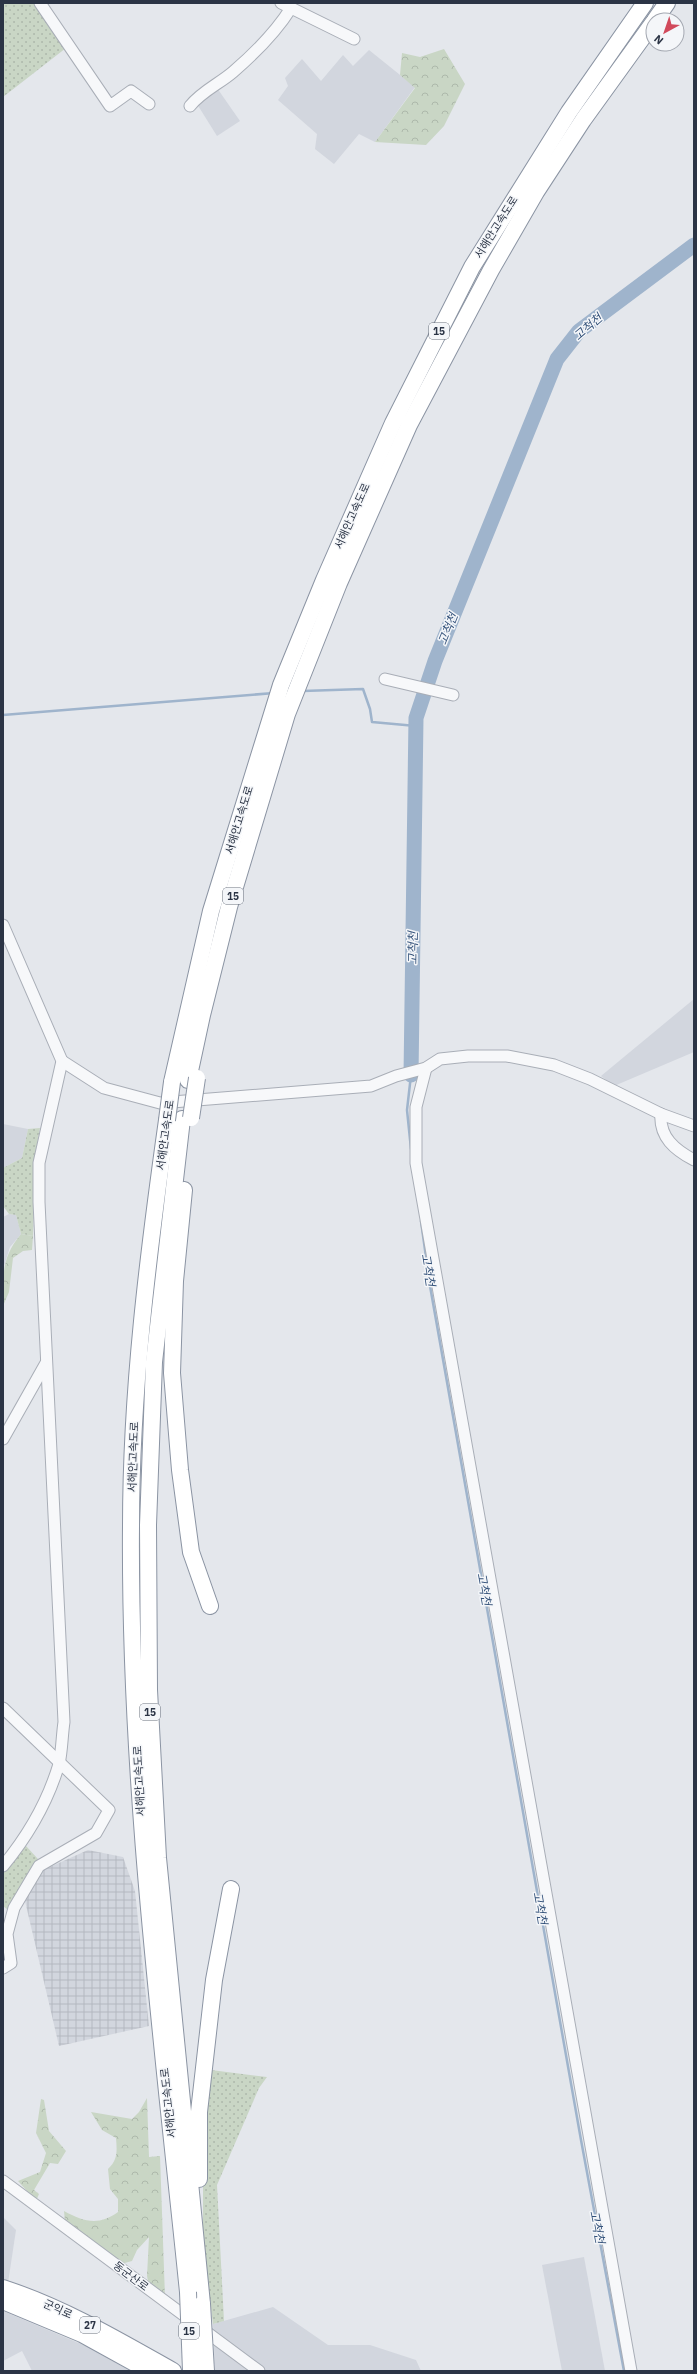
<svg xmlns="http://www.w3.org/2000/svg" width="697" height="2374" font-family="'IBM Plex Sans','Noto Sans KR',sans-serif">
<style>
.built{fill:#d2d6de}
.industrial{fill:url(#industrial-grid)}
.grass{fill:url(#grass-dots)}
.forest{fill:url(#forest-crowns)}
.lines{fill:none;stroke-linecap:round;stroke-linejoin:round}
.stream{stroke:#9fb4cc;stroke-width:2.5}
.river{stroke:#9fb4cc;stroke-width:15}
.minor-casing{stroke:#a9aeb7;stroke-width:13}
.highway-casing{stroke:#8b94a3;stroke-width:18}
.minor{stroke:#f7f8fa;stroke-width:11}
.highway{stroke:#fff;stroke-width:16}
.highway-bridge-casing{stroke:#8b94a3;stroke-width:18;stroke-linecap:butt}
.highway-bridge{stroke:#fff;stroke-width:16}
.labels{text-anchor:middle;stroke-width:3;stroke-linejoin:round;paint-order:stroke}
.shield{fill:#f4f6f9;stroke:#676e7b;stroke-width:1}
.shield-label{font-size:10px;font-weight:bold;fill:#2b3445}
.street-label{font-size:11px;fill:#2b3445;stroke:#f4f6f9}
.water-label{font-size:12px;font-style:italic;fill:#34527a;stroke:#f4f6f9}
</style>
<defs>
<pattern id="industrial-grid" width="8" height="8" patternUnits="userSpaceOnUse"><rect width="8" height="8" fill="#d2d6de"/><path d="M0 4h8M4 0v8" fill="none" stroke="#b4b8c0"/></pattern>
<pattern id="grass-dots" width="8" height="8" patternUnits="userSpaceOnUse"><rect width="8" height="8" fill="#c9d6c5"/><path d="M2 2h.1M6 6h.1" fill="none" stroke="#adb8ab" stroke-width="1.8" stroke-linecap="round"/></pattern>
<pattern id="forest-crowns" width="20" height="18" patternUnits="userSpaceOnUse"><rect width="20" height="18" fill="#c9d6c5"/><path d="M2 6a3 3 0 1 1 6 0M12 15a3 3 0 1 1 6 0" fill="none" stroke="#adb8ab"/></pattern>
</defs>
<rect width="100%" height="100%" fill="#e4e7ec"/>
<!-- built -->
<g class="built">
<path d="M 369,50 L 415,87 L 375,142 L 359,134 L 334,164 L 315,149 L 317,134 L 278,100 L 288,86 L 285,78 L 302,59 L 321,81 L 343,55 L 353,66 Z"/>
<path d="M 217,88 L 240,121 L 217,136 L 197,104 Z"/>
<path d="M 694,999 L 694,1052 L 614,1086 L 601,1076 Z"/>
<path d="M 3,1124 L 28,1129 L 22,1158 L 3,1168 Z"/>
<path d="M 9,1214 L 16,1215 L 21,1234 L 10,1247 L 3,1269 L 3,1217 Z"/>
<path d="M 3,2217 L 16,2230 L 8,2283 L 3,2281 Z"/>
<path d="M 584,2257 L 605,2371 L 562,2371 L 542,2265 Z"/>
<path d="M 273,2307 L 328,2345 L 370,2345 L 416,2360 L 421,2371 L 215,2371 L 213,2324 Z"/>
<path d="M 3,2311 L 88,2347 L 130,2371 L 32,2371 L 22,2351 L 3,2361 Z"/>
</g>
<!-- industrial -->
<path class="industrial" d="M 88,1850 L 123,1857 L 135,1891 L 149,2026 L 59,2046 L 25,1901 L 41,1871 Z"/>
<!-- grass -->
<g class="grass">
<path d="M 3,3 L 37,3 L 66,48 L 3,97 Z"/>
<path d="M 40,1128 L 35,1155 L 33,1236 L 21,1234 L 16,1215 L 9,1214 L 3,1206 L 3,1168 L 22,1158 L 28,1129 Z"/>
<path d="M 26,1846 L 38,1859 L 8,1910 L 3,1906 L 3,1873 Z"/>
<path d="M 211,2070 L 267,2077 L 259,2088 L 217,2185 L 224,2321 L 213,2324 L 203,2246 L 203,2127 Z"/>
</g>
<!-- forest -->
<g class="forest">
<path d="M 444,49 L 465,84 L 444,126 L 426,145 L 375,142 L 415,88 L 400,75 L 402,53 L 420,57 Z"/>
<path d="M 21,1234 L 33,1236 L 32,1250 L 23,1251 L 13,1258 L 9,1292 L 3,1306 C 3,1276 1,1258 21,1234 Z"/>
<path d="M 147,2098 L 149,2157 L 160,2156 L 165,2297 L 149,2286 L 147,2276 L 149,2237 L 137,2250 L 132,2261 L 121,2264 L 65,2222 L 64,2211 C 84,2222 99,2226 118,2212 L 118,2199 L 110,2189 L 108,2169 C 118,2160 117,2151 116,2138 L 102,2130 L 91,2112 L 132,2119 L 139,2112 Z"/>
<path d="M 41,2099 L 44,2100 L 49,2131 L 66,2151 L 58,2164 L 50,2163 L 34,2190 L 39,2194 L 36,2201 L 18,2181 L 40,2172 L 46,2153 L 36,2133 Z"/>
</g>
<g class="lines">
<!-- stream -->
<g class="stream">
<path d="M 303,691 L 363,689 L 370,709 L 372,722 L 416,726"/>
<path d="M 3,715 L 274,693"/>
<path d="M 411,1149 L 407,1110 L 411,1075"/>
<path d="M 421,1221 L 430,1286 L 581,2140 L 624,2371"/>
</g>
<!-- river -->
<path class="river" d="M 411,1075 L 416,718 L 435,661 L 557,359 L 579,331 L 694,245"/>
<defs>
<g id="minor">
<path d="M 40,3 L 110,106 L 131,91 L 149,104"/>
<path d="M 281,3 L 354,39"/>
<path d="M 190,106 C 202,91 219,84 233,72 C 255,53 276,32 291,8"/>
<path d="M 385,679 L 453,695"/>
<path d="M 3,925 L 62,1061 L 39,1163 L 39,1202 L 64,1722 C 62,1735 62,1751 59,1764 C 48,1801 27,1837 3,1866"/>
<path d="M 62,1061 L 104,1088 L 160,1103 L 371,1086 L 396,1076 L 426,1068 L 440,1059 L 468,1056 L 507,1056 L 554,1065 L 590,1079 L 661,1114 L 694,1126"/>
<path d="M 426,1068 L 416,1107 L 416,1163 L 631,2371"/>
<path d="M 661,1114 C 659,1137 675,1150 694,1160"/>
<path d="M 3,1439 L 46,1363"/>
<path d="M 3,1708 L 109,1810 L 96,1833 L 39,1866 L 14,1908 L 7,1934 L 11,1963 L 3,1968"/>
<path d="M 3,2181 L 259,2371"/>
</g>
<g id="highway">
<path d="M 655,20 L 667,3"/>
<path d="M 188,1080 L 202,1015 L 229,907 L 287,714 L 339,583 L 409,425 L 491,270 L 536,192 L 583,120 L 653,23"/>
<path d="M 172,1082 L 211,911 L 281,685 L 324,580 L 393,423 L 472,267 L 569,112 L 645,3"/>
<path d="M 182,1119 L 154,1362 L 148,1525 L 149,1690 L 158,1858 L 202,2304"/>
<path d="M 167,1120 C 148,1255 131,1390 131,1526 C 129,1782 162,2037 188,2292"/>
<path d="M 184,1190 L 175,1281 L 172,1373 L 180,1470 L 191,1552 L 210,1606"/>
<path d="M 199,2179 L 199,2112 L 214,1980 L 231,1889"/>
<path d="M 3,2288 C 64,2308 118,2340 173,2371"/>
<path d="M 3,2301 L 82,2334 L 149,2371"/>
</g>
</defs>
<!-- minor casing -->
<use href="#minor" class="minor-casing"/>
<!-- highway casing -->
<use href="#highway" class="highway-casing"/>
<!-- minor -->
<use href="#minor" class="minor"/>
<!-- highway -->
<use href="#highway" class="highway"/>
<defs>
<g id="highway-bridge">
<path d="M 191,1118 L 197,1078"/>
<path d="M 167,1120 L 172,1082"/>
<path d="M 188,2292 L 191,2371"/>
<path d="M 202,2304 L 206,2371"/>
</g>
</defs>
<!-- highway-bridge casing -->
<use href="#highway-bridge" class="highway-bridge-casing"/>
<!-- highway-bridge -->
<use href="#highway-bridge" class="highway-bridge"/>
</g>
<g class="labels">
<!-- shield labels -->
<g class="shield">
<rect x="429" y="323" width="20" height="16" rx="3"/>
<rect x="223" y="888" width="20" height="16" rx="3"/>
<rect x="140" y="1704" width="20" height="16" rx="3"/>
<rect x="80" y="2317" width="20" height="16" rx="3"/>
<rect x="179" y="2323" width="20" height="16" rx="3"/>
</g>
<g class="shield-label">
<text x="439" y="335">15</text>
<text x="233" y="900">15</text>
<text x="150" y="1716">15</text>
<text x="90" y="2329">27</text>
<text x="189" y="2335">15</text>
</g>
<!-- street labels -->
<g class="street-label">
<text transform="translate(496 227) rotate(-58)" y="4">서해안고속도로</text>
<text transform="translate(352 516) rotate(-66)" y="4">서해안고속도로</text>
<text transform="translate(239 820) rotate(-73)" y="4">서해안고속도로</text>
<text transform="translate(165 1135) rotate(-82)" y="4">서해안고속도로</text>
<text transform="translate(133 1457) rotate(-88)" y="4">서해안고속도로</text>
<text transform="translate(139 1781) rotate(-93)" y="4">서해안고속도로</text>
<text transform="translate(168 2103) rotate(-96)" y="4">서해안고속도로</text>
<text transform="translate(131 2276) rotate(37)" y="4">동군산로</text>
<text transform="translate(58 2309) rotate(24)" y="4">군익로</text>
</g>
<!-- water labels -->
<g class="water-label">
<text transform="translate(588 327) rotate(-41)" y="4">고척천</text>
<text transform="translate(448 629) rotate(-68)" y="4">고척천</text>
<text transform="translate(413 948) rotate(-89)" y="4">고척천</text>
<text transform="translate(428 1270) rotate(81)" y="4">고척천</text>
<text transform="translate(484 1589) rotate(80)" y="4">고척천</text>
<text transform="translate(540 1908) rotate(80)" y="4">고척천</text>
<text transform="translate(597 2227) rotate(79)" y="4">고척천</text>
</g>
</g>
<!-- border -->
<rect width="697" height="2374" fill="none" stroke="#2b3445" stroke-width="8"/>
<!-- north arrow -->
<g transform="translate(665 32) rotate(220)"><circle r="19" fill="#f4f6f9" stroke="#a4a8b1"/>
<path d="M0-3L7 15L0 10L-7 15Z" fill="#d1495b"/>
<text y="-6" font-size="11" font-weight="bold" text-anchor="middle" fill="#2b3445">N</text>
</g>
</svg>
